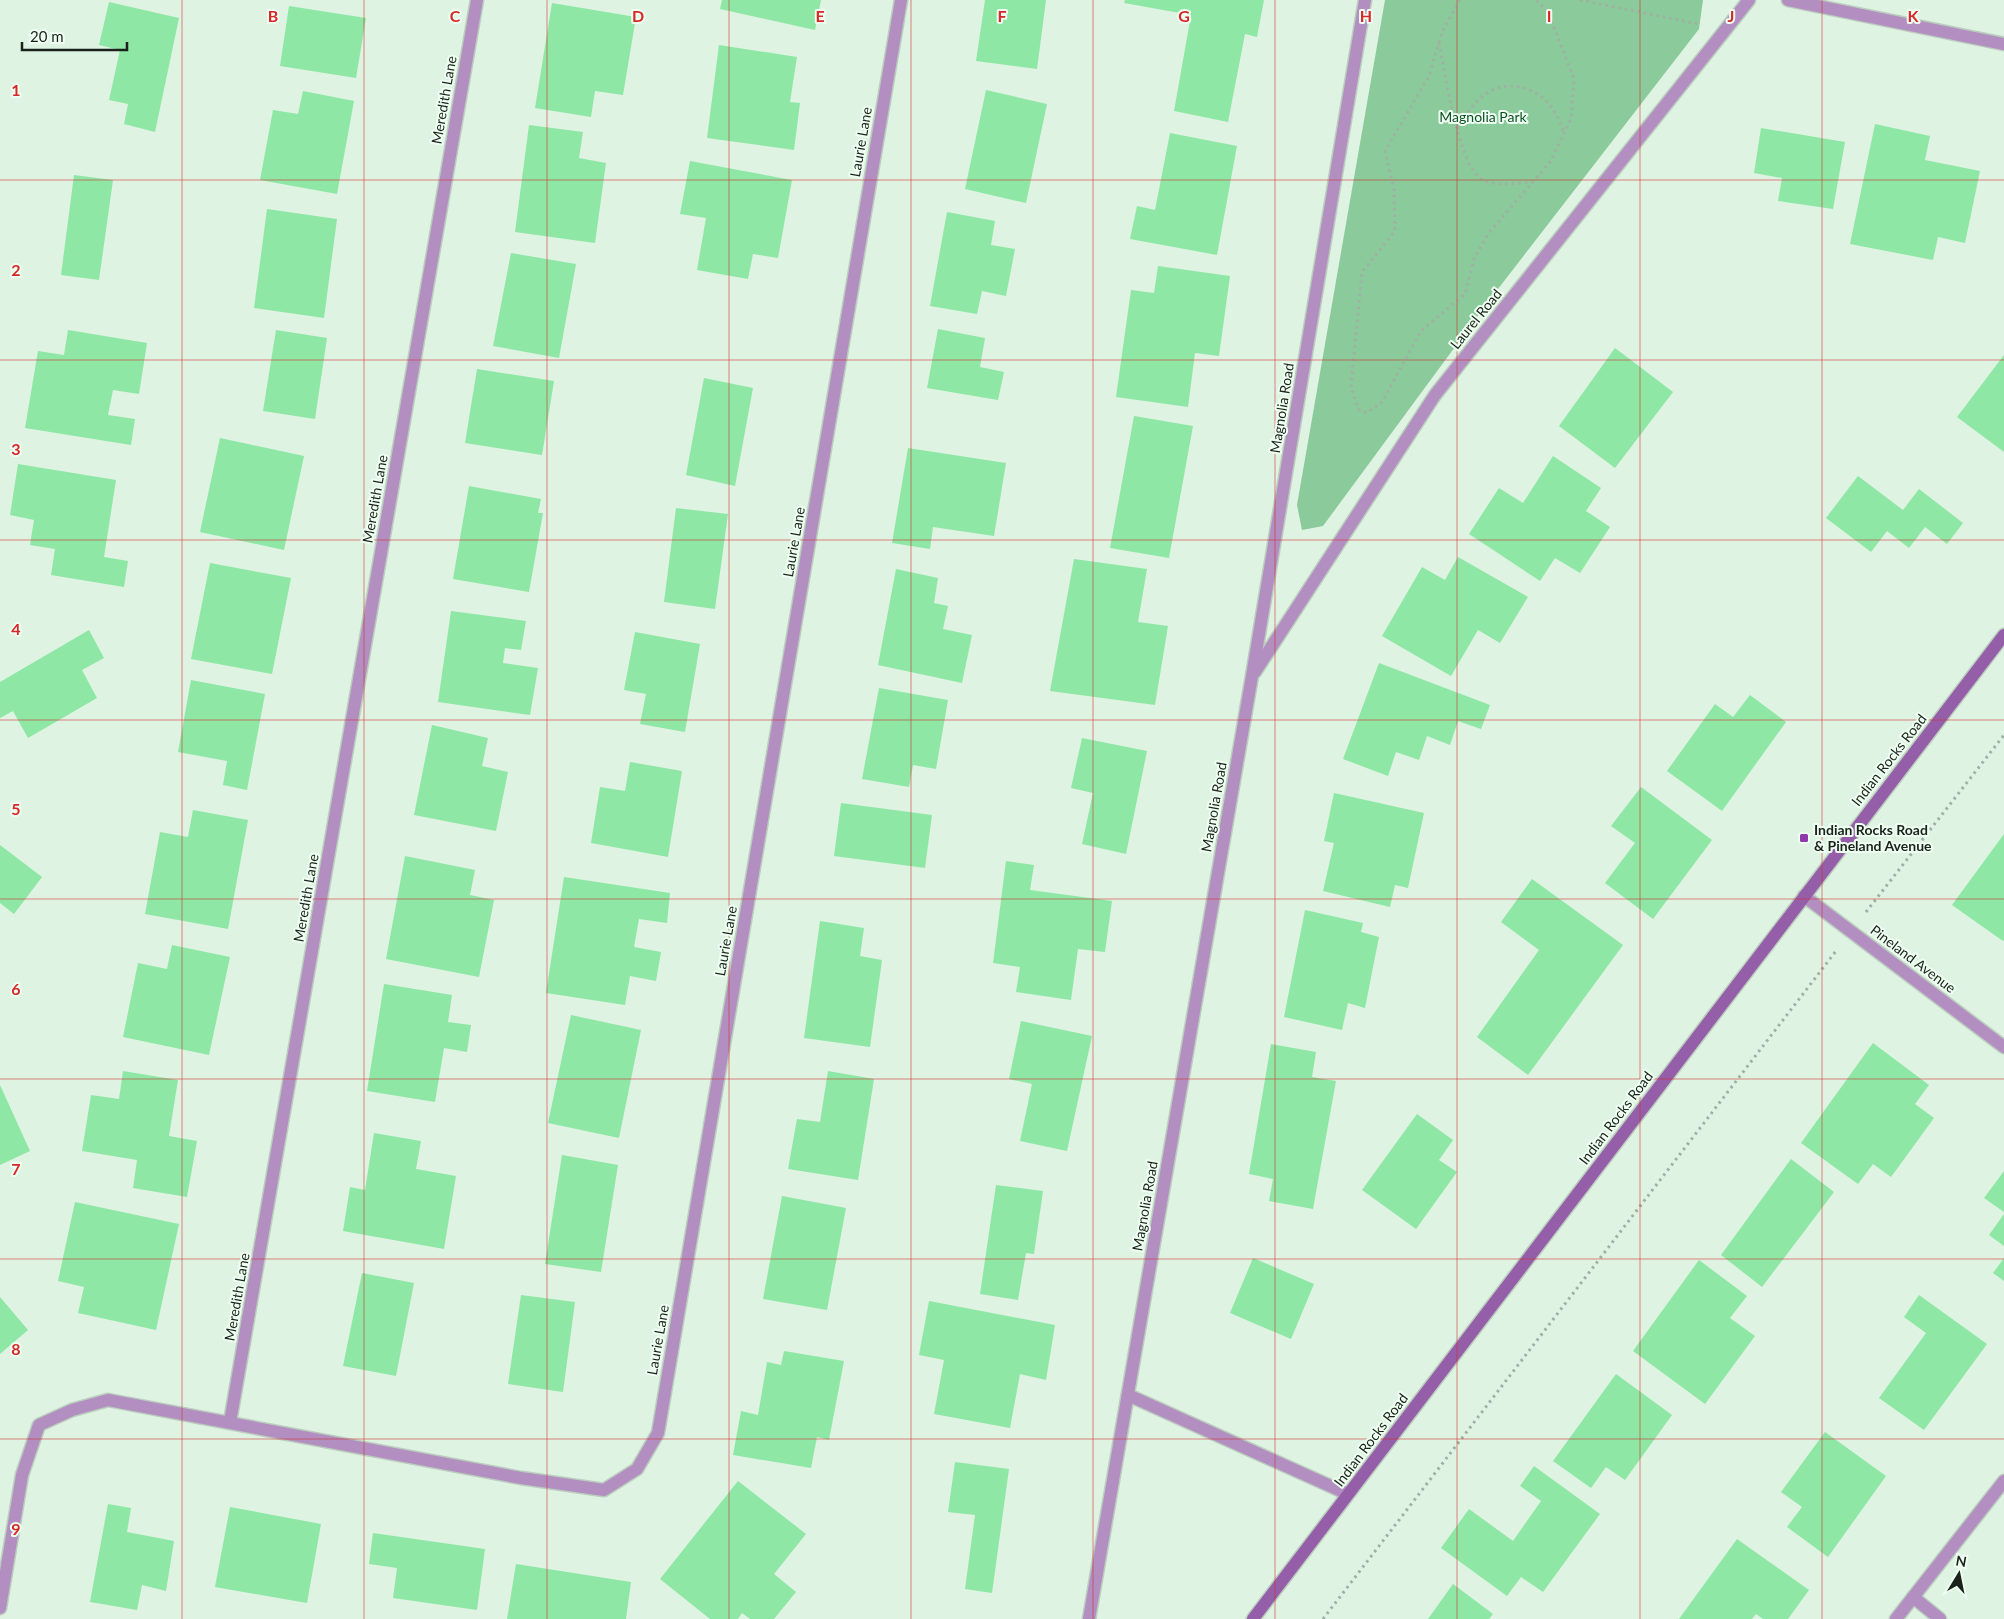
<svg xmlns="http://www.w3.org/2000/svg" width="2004" height="1619" font-family="Lato,sans-serif">
<style>
.green{fill:#8bca9a}
.building{fill:#8fe7a5}
.lines{fill:none;stroke-linecap:round;stroke-linejoin:round}
.lane-casing{stroke:#bbcdbe;stroke-width:15}
.street-casing{stroke:#bbcdbe;stroke-width:15}
.secondary-casing{stroke:#bbcdbe;stroke-width:15}
.path{stroke:#a0b1a3;stroke-width:3;stroke-dasharray:2.5 4;stroke-linecap:butt}
.lane{stroke:#b28ec1;stroke-width:12}
.street{stroke:#b28ec1;stroke-width:12}
.secondary{stroke:#955ea9;stroke-width:12}
.grid{fill:none;stroke:#d62828;stroke-width:1;stroke-opacity:0.55}
.poi-dot{fill:#8d3baa;stroke:#eefff1;stroke-width:2}
.labels{text-anchor:middle;stroke-width:4;stroke-linejoin:round;paint-order:stroke}
.street-label{font-size:14px;fill:#1b221c;stroke:#eefff1}
.park-label{font-size:14px;fill:#0e4f27;stroke:#eefff1}
.poi-label{font-size:14px;font-weight:bold;fill:#1b221c;stroke:#eefff1;text-anchor:start}
.grid-label{font-size:16px;text-anchor:middle;font-weight:bold;fill:#d62828;stroke:#eefff1;stroke-width:4;stroke-linejoin:round;paint-order:stroke}
</style>
<rect width="100%" height="100%" fill="#def3e2"/>
<!-- green -->
<path class="green" d="M 1385,0 L 1703,0 L 1699,29 L 1491,298 L 1323,526 L 1302,530 L 1297,505 Z"/>
<!-- building -->
<g class="building">
<path d="M 722,0 L 821,0 L 815,30 L 720,9 Z"/>
<path d="M 985,0 L 1046,0 L 1037,69 L 976,61 Z"/>
<path d="M 1125,0 L 1264,0 L 1257,37 L 1245,34 L 1228,122 L 1174,111 L 1191,15 L 1124,3 Z"/>
<path d="M 109,2 L 179,18 L 155,132 L 124,124 L 128,104 L 109,100 L 120,50 L 99,45 Z"/>
<path d="M 552,3 L 636,17 L 623,95 L 595,91 L 591,117 L 535,108 Z"/>
<path d="M 289,6 L 366,18 L 356,78 L 280,66 Z"/>
<path d="M 719,45 L 797,57 L 790,102 L 800,103 L 794,150 L 707,138 Z"/>
<path d="M 986,90 L 1047,104 L 1026,203 L 965,189 Z"/>
<path d="M 303,91 L 354,101 L 337,194 L 260,180 L 273,110 L 298,114 Z"/>
<path d="M 1875,124 L 1930,136 L 1925,160 L 1980,171 L 1965,243 L 1938,237 L 1933,260 L 1850,244 Z"/>
<path d="M 529,125 L 583,132 L 579,158 L 606,163 L 595,243 L 515,232 Z"/>
<path d="M 1761,128 L 1845,142 L 1833,209 L 1778,201 L 1782,178 L 1754,173 Z"/>
<path d="M 1170,133 L 1237,146 L 1217,255 L 1130,239 L 1137,206 L 1155,210 Z"/>
<path d="M 690,161 L 792,180 L 778,258 L 753,254 L 748,279 L 697,270 L 706,218 L 680,214 Z"/>
<path d="M 74,175 L 113,180 L 99,280 L 61,275 Z"/>
<path d="M 267,209 L 337,219 L 324,318 L 254,308 Z"/>
<path d="M 947,212 L 995,221 L 991,245 L 1015,249 L 1006,296 L 982,291 L 977,314 L 930,306 Z"/>
<path d="M 511,253 L 576,264 L 559,358 L 493,346 Z"/>
<path d="M 1158,266 L 1230,276 L 1219,356 L 1195,353 L 1188,407 L 1116,397 L 1131,290 L 1154,293 Z"/>
<path d="M 938,329 L 985,338 L 980,367 L 1004,372 L 998,400 L 927,388 Z"/>
<path d="M 68,330 L 147,343 L 139,394 L 113,390 L 108,415 L 135,419 L 131,445 L 25,428 L 38,351 L 64,355 Z"/>
<path d="M 276,330 L 327,338 L 315,419 L 263,411 Z"/>
<path d="M 1615,348 L 1673,392 L 1615,468 L 1559,426 Z"/>
<path d="M 2004,355 L 2004,452 L 1957,417 Z"/>
<path d="M 477,369 L 554,381 L 542,455 L 465,443 Z"/>
<path d="M 704,378 L 753,388 L 735,486 L 686,475 Z"/>
<path d="M 1134,416 L 1193,426 L 1169,558 L 1110,548 Z"/>
<path d="M 220,438 L 304,456 L 284,550 L 200,532 Z"/>
<path d="M 908,448 L 1006,463 L 994,536 L 933,527 L 930,549 L 892,543 Z"/>
<path d="M 1553,456 L 1601,488 L 1586,511 L 1610,527 L 1580,573 L 1555,558 L 1540,581 L 1469,534 L 1499,488 L 1523,503 Z"/>
<path d="M 18,464 L 116,480 L 104,557 L 128,561 L 124,587 L 51,575 L 55,549 L 30,545 L 34,520 L 10,515 Z"/>
<path d="M 1858,476 L 1903,510 L 1919,489 L 1963,523 L 1947,544 L 1925,527 L 1909,548 L 1887,531 L 1871,552 L 1826,518 Z"/>
<path d="M 469,486 L 541,499 L 538,513 L 543,513 L 529,592 L 453,579 Z"/>
<path d="M 676,508 L 728,514 L 715,609 L 664,602 Z"/>
<path d="M 1458,557 L 1528,597 L 1500,643 L 1478,630 L 1451,676 L 1382,636 L 1422,567 L 1445,580 Z"/>
<path d="M 1074,559 L 1147,569 L 1138,622 L 1168,626 L 1155,705 L 1050,691 Z"/>
<path d="M 210,563 L 291,578 L 272,674 L 191,659 Z"/>
<path d="M 896,569 L 938,578 L 934,603 L 948,606 L 943,629 L 972,635 L 962,683 L 878,665 Z"/>
<path d="M 451,611 L 526,621 L 521,650 L 505,648 L 503,663 L 538,668 L 530,715 L 438,702 Z"/>
<path d="M 89,630 L 104,658 L 82,670 L 97,698 L 28,738 L 13,711 L 0,718 L 0,682 Z"/>
<path d="M 635,632 L 700,644 L 685,732 L 640,724 L 646,694 L 624,690 Z"/>
<path d="M 1379,663 L 1490,705 L 1481,729 L 1458,721 L 1450,745 L 1427,736 L 1419,760 L 1396,752 L 1388,776 L 1343,759 Z"/>
<path d="M 191,680 L 265,694 L 247,790 L 223,785 L 227,761 L 178,752 Z"/>
<path d="M 879,688 L 948,700 L 936,769 L 913,765 L 909,787 L 862,779 Z"/>
<path d="M 1750,695 L 1786,722 L 1722,811 L 1667,771 L 1715,704 L 1733,717 Z"/>
<path d="M 432,725 L 488,738 L 482,766 L 508,772 L 496,831 L 414,815 Z"/>
<path d="M 1082,738 L 1147,751 L 1126,854 L 1082,844 L 1093,793 L 1071,788 Z"/>
<path d="M 630,762 L 682,771 L 668,857 L 591,843 L 600,787 L 625,791 Z"/>
<path d="M 1641,787 L 1712,840 L 1653,919 L 1605,883 L 1635,843 L 1611,826 Z"/>
<path d="M 1334,793 L 1424,813 L 1408,888 L 1395,885 L 1390,907 L 1323,891 L 1334,843 L 1324,841 Z"/>
<path d="M 841,803 L 932,815 L 925,868 L 834,856 Z"/>
<path d="M 193,810 L 248,820 L 228,929 L 145,914 L 160,832 L 188,837 Z"/>
<path d="M 2004,834 L 2004,940 L 2003,941 L 1952,905 Z"/>
<path d="M 0,845 L 42,877 L 14,914 L 0,903 Z"/>
<path d="M 405,856 L 475,870 L 470,895 L 494,900 L 479,977 L 386,959 Z"/>
<path d="M 1006,861 L 1034,865 L 1030,890 L 1112,901 L 1105,952 L 1078,949 L 1071,1000 L 1016,992 L 1020,967 L 993,963 Z"/>
<path d="M 564,877 L 670,893 L 667,923 L 639,919 L 634,947 L 661,952 L 656,981 L 630,976 L 625,1005 L 546,993 Z"/>
<path d="M 1532,879 L 1623,945 L 1528,1075 L 1477,1037 L 1539,950 L 1501,922 Z"/>
<path d="M 1305,910 L 1363,923 L 1361,932 L 1379,937 L 1365,1008 L 1348,1003 L 1342,1030 L 1284,1017 Z"/>
<path d="M 820,921 L 864,928 L 860,956 L 882,960 L 870,1047 L 804,1038 Z"/>
<path d="M 172,945 L 230,957 L 209,1055 L 123,1037 L 138,963 L 167,969 Z"/>
<path d="M 384,984 L 452,995 L 448,1022 L 471,1025 L 467,1052 L 444,1048 L 435,1102 L 367,1091 Z"/>
<path d="M 571,1015 L 641,1030 L 619,1138 L 548,1123 Z"/>
<path d="M 1021,1021 L 1092,1036 L 1067,1151 L 1020,1141 L 1032,1084 L 1009,1079 Z"/>
<path d="M 1873,1043 L 1929,1085 L 1915,1104 L 1934,1118 L 1891,1177 L 1873,1164 L 1858,1184 L 1801,1143 Z"/>
<path d="M 1271,1044 L 1316,1052 L 1312,1077 L 1336,1081 L 1313,1209 L 1269,1201 L 1273,1179 L 1249,1174 Z"/>
<path d="M 123,1071 L 178,1080 L 169,1136 L 197,1141 L 187,1197 L 133,1188 L 137,1160 L 82,1151 L 91,1095 L 119,1099 Z"/>
<path d="M 828,1071 L 874,1079 L 858,1180 L 788,1169 L 797,1119 L 820,1122 Z"/>
<path d="M 0,1085 L 30,1151 L 0,1165 Z"/>
<path d="M 1417,1114 L 1453,1140 L 1439,1160 L 1457,1172 L 1416,1229 L 1362,1190 Z"/>
<path d="M 374,1133 L 421,1141 L 416,1169 L 456,1176 L 444,1249 L 343,1231 L 350,1187 L 365,1190 Z"/>
<path d="M 562,1155 L 618,1165 L 601,1272 L 545,1264 Z"/>
<path d="M 1791,1159 L 1834,1192 L 1762,1287 L 1721,1255 Z"/>
<path d="M 2004,1171 L 2004,1212 L 1984,1198 Z"/>
<path d="M 996,1185 L 1043,1191 L 1034,1254 L 1026,1253 L 1018,1300 L 980,1294 Z"/>
<path d="M 782,1196 L 846,1208 L 827,1310 L 763,1299 Z"/>
<path d="M 75,1202 L 179,1224 L 156,1330 L 78,1313 L 84,1287 L 58,1281 Z"/>
<path d="M 2004,1214 L 2004,1246 L 1989,1235 Z"/>
<path d="M 1253,1258 L 1314,1284 L 1291,1339 L 1230,1313 Z"/>
<path d="M 2004,1258 L 2004,1281 L 1993,1273 Z"/>
<path d="M 1699,1260 L 1747,1296 L 1730,1318 L 1755,1336 L 1705,1404 L 1633,1351 Z"/>
<path d="M 362,1273 L 414,1283 L 396,1376 L 343,1366 Z"/>
<path d="M 521,1295 L 575,1302 L 563,1392 L 508,1384 Z"/>
<path d="M 1919,1295 L 1987,1344 L 1924,1430 L 1879,1398 L 1926,1333 L 1904,1317 Z"/>
<path d="M 0,1297 L 28,1330 L 0,1354 Z"/>
<path d="M 929,1301 L 1055,1325 L 1046,1380 L 1020,1374 L 1010,1428 L 934,1414 L 944,1360 L 919,1355 Z"/>
<path d="M 784,1351 L 844,1361 L 829,1440 L 817,1437 L 811,1468 L 733,1455 L 741,1411 L 758,1415 L 767,1362 L 781,1365 Z"/>
<path d="M 1616,1374 L 1672,1415 L 1625,1480 L 1606,1467 L 1591,1488 L 1553,1461 Z"/>
<path d="M 1825,1432 L 1886,1476 L 1828,1557 L 1787,1527 L 1802,1507 L 1781,1492 Z"/>
<path d="M 955,1462 L 1009,1469 L 992,1593 L 965,1589 L 975,1515 L 948,1512 Z"/>
<path d="M 1534,1466 L 1600,1514 L 1543,1592 L 1521,1577 L 1507,1596 L 1441,1548 L 1469,1509 L 1513,1541 L 1541,1501 L 1520,1486 Z"/>
<path d="M 738,1481 L 806,1534 L 774,1574 L 796,1592 L 774,1619 L 750,1619 L 742,1613 L 738,1619 L 710,1619 L 660,1579 Z"/>
<path d="M 108,1504 L 131,1508 L 127,1532 L 174,1541 L 166,1591 L 142,1585 L 137,1610 L 90,1602 Z"/>
<path d="M 230,1507 L 321,1524 L 307,1603 L 215,1587 Z"/>
<path d="M 373,1533 L 485,1549 L 477,1610 L 393,1598 L 397,1568 L 369,1564 Z"/>
<path d="M 1737,1539 L 1809,1590 L 1788,1619 L 1763,1619 L 1756,1614 L 1752,1619 L 1679,1619 Z"/>
<path d="M 516,1564 L 631,1582 L 626,1619 L 507,1619 Z"/>
<path d="M 1453,1584 L 1493,1614 L 1489,1619 L 1428,1619 Z"/>
</g>
<g class="lines">
<defs>
<path id="lane" d="M 1128,1395 L 1348,1494"/>
<g id="street">
<path d="M 1788,0 L 2004,44"/>
<path d="M 1255,672 L 1435,395 L 1749,0"/>
<path d="M 1804,896 L 2004,1047"/>
<path d="M 230,1422 L 477,0"/>
<path d="M 1913,1597 L 1940,1619"/>
<path d="M 0,1608 L 22,1475 L 39,1425 L 72,1410 L 108,1400 L 521,1478 L 604,1490 L 637,1469 L 658,1433 L 901,0"/>
<path d="M 1089,1619 L 1252,676 L 1365,0"/>
<path d="M 1896,1619 L 2004,1481"/>
</g>
<path id="secondary" d="M 1253,1619 L 2004,635"/>
</defs>
<!-- lane casing -->
<use href="#lane" class="lane-casing"/>
<!-- street casing -->
<use href="#street" class="street-casing"/>
<!-- secondary casing -->
<use href="#secondary" class="secondary-casing"/>
<!-- path -->
<g class="path">
<path d="M 1460,0 L 1442,32 L 1429,76 L 1385,151 L 1394,190 L 1395,231 L 1362,272 L 1351,387 L 1358,409 L 1367,413 L 1382,402 L 1421,331 L 1465,294 L 1474,259 L 1488,234 L 1550,162 L 1571,119 L 1574,79 L 1548,12 L 1536,0"/>
<path d="M 1580,0 L 1699,24"/>
<path d="M 1439,43 C 1446,75 1456,157 1480,178 C 1492,188 1518,182 1532,182"/>
<path d="M 1458,129 C 1470,105 1489,81 1520,87 C 1528,89 1538,93 1544,99 C 1554,108 1559,120 1564,132"/>
<path d="M 1866,912 L 2004,735"/>
<path d="M 1323,1619 L 1836,951"/>
</g>
<!-- lane -->
<use href="#lane" class="lane"/>
<!-- street -->
<use href="#street" class="street"/>
<!-- secondary -->
<use href="#secondary" class="secondary"/>
</g>
<!-- grid -->
<path class="grid" d="M 182,0 L 182,1619M 364,0 L 364,1619M 547,0 L 547,1619M 729,0 L 729,1619M 911,0 L 911,1619M 1093,0 L 1093,1619M 1275,0 L 1275,1619M 1457,0 L 1457,1619M 1640,0 L 1640,1619M 1822,0 L 1822,1619M 0,180 L 2004,180M 0,360 L 2004,360M 0,540 L 2004,540M 0,720 L 2004,720M 0,899 L 2004,899M 0,1079 L 2004,1079M 0,1259 L 2004,1259M 0,1439 L 2004,1439"/>
<!-- markers -->
<rect class="poi-dot" x="1799" y="833" width="10" height="10" rx="2.5"/>
<g class="labels">
<!-- street labels -->
<g class="street-label">
<text transform="translate(444 100) rotate(-80)" y="5">Meredith Lane</text>
<text transform="translate(861 142) rotate(-80)" y="5">Laurie Lane</text>
<text transform="translate(1476 319) rotate(-51)" y="5">Laurel Road</text>
<text transform="translate(1282 408) rotate(-81)" y="5">Magnolia Road</text>
<text transform="translate(375 499) rotate(-80)" y="5">Meredith Lane</text>
<text transform="translate(794 542) rotate(-80)" y="5">Laurie Lane</text>
<text transform="translate(1889 760) rotate(-52)" y="5">Indian Rocks Road</text>
<text transform="translate(1214 807) rotate(-80)" y="5">Magnolia Road</text>
<text transform="translate(306 898) rotate(-80)" y="5">Meredith Lane</text>
<text transform="translate(726 941) rotate(-80)" y="5">Laurie Lane</text>
<text transform="translate(1913 959) rotate(37)" y="5">Pineland Avenue</text>
<text transform="translate(1616 1118) rotate(-53)" y="5">Indian Rocks Road</text>
<text transform="translate(1145 1206) rotate(-80)" y="5">Magnolia Road</text>
<text transform="translate(237 1297) rotate(-80)" y="5">Meredith Lane</text>
<text transform="translate(658 1340) rotate(-80)" y="5">Laurie Lane</text>
<text transform="translate(1371 1440) rotate(-53)" y="5">Indian Rocks Road</text>
</g>
<!-- park labels -->
<g class="park-label">
<text x="1483" y="122">Magnolia Park</text>
</g>
<!-- poi labels -->
<g class="poi-label">
<text x="1814" y="835">Indian Rocks Road<tspan x="1814" dy="16">&amp; Pineland Avenue</tspan></text>
</g>
</g>
<g class="grid-label">
<text x="273" y="22">B</text>
<text x="455" y="22">C</text>
<text x="638" y="22">D</text>
<text x="820" y="22">E</text>
<text x="1002" y="22">F</text>
<text x="1184" y="22">G</text>
<text x="1366" y="22">H</text>
<text x="1549" y="22">I</text>
<text x="1731" y="22">J</text>
<text x="1913" y="22">K</text>
<text x="16" y="96">1</text>
<text x="16" y="276">2</text>
<text x="16" y="455">3</text>
<text x="16" y="635">4</text>
<text x="16" y="815">5</text>
<text x="16" y="995">6</text>
<text x="16" y="1175">7</text>
<text x="16" y="1355">8</text>
<text x="16" y="1535">9</text>
</g>
<!-- north arrow -->
<g transform="translate(1959 1574) rotate(10)" stroke="#eefff1" stroke-width="4" paint-order="stroke">
<path d="M0-4L9 19L0 12L-9 19Z" fill="#1b221c"/>
<text y="-8" font-size="14" font-weight="bold" text-anchor="middle" fill="#1b221c">N</text>
</g>
<!-- scale -->
<path d="M22 42v8h105v-8" fill="none" stroke="#1b221c" stroke-width="2.5"/>
<text x="30" y="42" font-size="15" fill="#1b221c" stroke="#eefff1" stroke-width="4" paint-order="stroke">20 m</text>
</svg>
